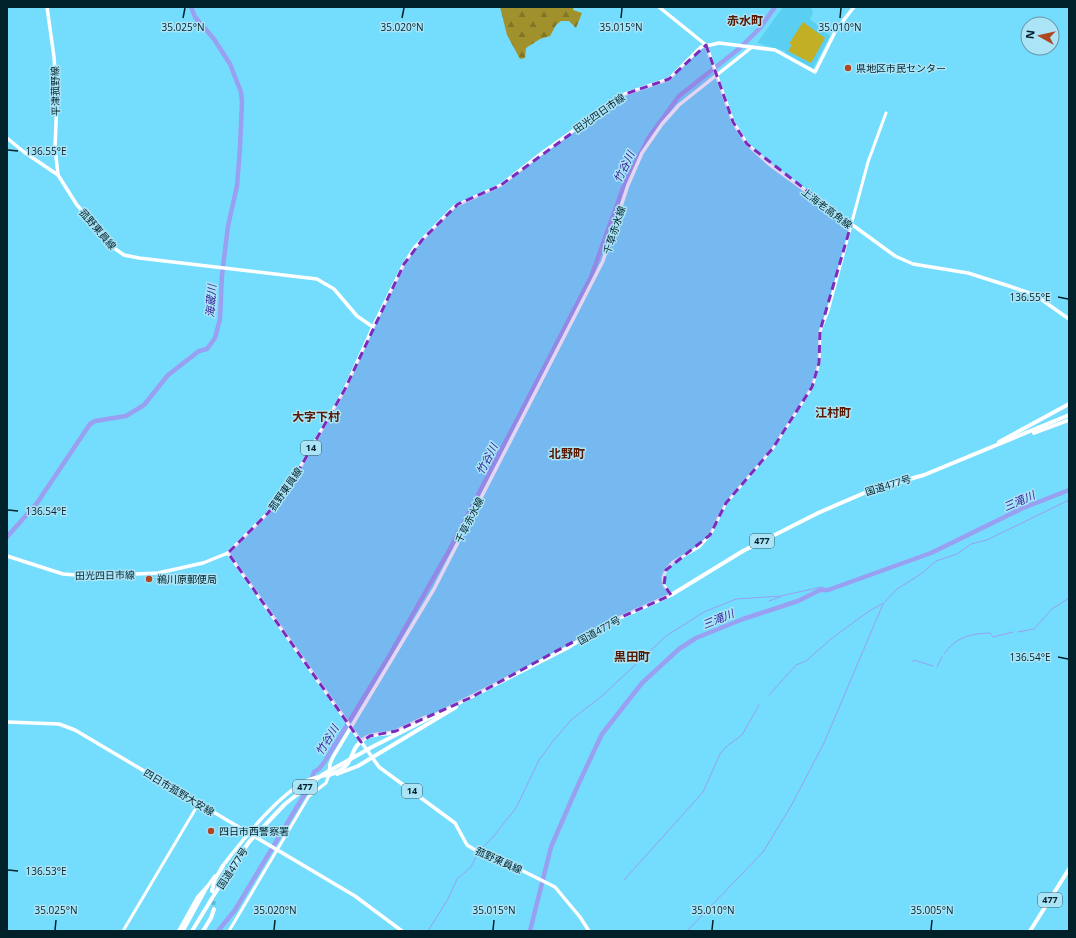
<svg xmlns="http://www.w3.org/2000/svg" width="1076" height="938" font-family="'Open Sans','Noto Sans JP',sans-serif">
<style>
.built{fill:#5acff2}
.forest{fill:url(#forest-firs)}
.pitch{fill:#c3af23}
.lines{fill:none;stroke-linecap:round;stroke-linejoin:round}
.stream{stroke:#999ff1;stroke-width:1}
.river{stroke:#999ff1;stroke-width:4.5}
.trunk-tunnel{stroke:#5db7d3;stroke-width:4;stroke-dasharray:4 2;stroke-linecap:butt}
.tertiary{stroke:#fff;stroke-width:3}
.secondary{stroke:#fff;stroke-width:3.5}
.primary{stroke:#fff;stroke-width:3.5}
.trunk{stroke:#fff;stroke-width:4}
.marked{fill:#7b2cbf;fill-opacity:0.2;stroke:#7b2cbf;stroke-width:3;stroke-dasharray:8 5;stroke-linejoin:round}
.ticks{fill:none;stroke:#00212a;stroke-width:1.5}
.poi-dot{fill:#af4820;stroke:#abe4f7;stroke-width:1.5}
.labels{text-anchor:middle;stroke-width:3;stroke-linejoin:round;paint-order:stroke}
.shield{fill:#abe4f7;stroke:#335c68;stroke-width:1}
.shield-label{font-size:9px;font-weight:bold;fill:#00212a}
.poi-label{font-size:10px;fill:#00212a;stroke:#abe4f7;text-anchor:start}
.street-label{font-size:10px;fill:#00212a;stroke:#abe4f7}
.water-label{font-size:11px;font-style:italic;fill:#331e95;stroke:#abe4f7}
.quarter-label{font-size:12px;font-weight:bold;fill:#581900;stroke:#abe4f7}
.ticks-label{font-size:10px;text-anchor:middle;fill:#00212a;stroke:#abe4f7;stroke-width:3;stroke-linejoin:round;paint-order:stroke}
</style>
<defs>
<pattern id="forest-firs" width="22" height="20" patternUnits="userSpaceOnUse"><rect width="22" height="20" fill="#a1912c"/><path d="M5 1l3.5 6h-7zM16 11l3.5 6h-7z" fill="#817626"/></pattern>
</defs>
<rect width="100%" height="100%" fill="#74ddfd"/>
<!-- built -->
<path class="built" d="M 783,7 L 811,7 L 813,13 L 810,19 L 830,36 L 813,68 L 785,53 L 785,51 L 757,43 Z"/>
<!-- forest -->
<path class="forest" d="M 500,7 L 574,7 L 573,10 L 582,13 L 576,28 L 569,21 L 561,21 L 556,25 L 550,36 L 540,39 L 526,48 L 525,58 L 520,59 L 507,35 Z"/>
<!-- pitch -->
<path class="pitch" d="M 803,22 L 825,38 L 811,63 L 788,51 L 792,45 L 789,44 Z"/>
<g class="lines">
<!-- stream -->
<g class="stream">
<path d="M 769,601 L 780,597"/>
<path d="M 1018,632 L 1034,629 L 1052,609 L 1069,598"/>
<path d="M 944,654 C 956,637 969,634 990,633 L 993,637 L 1013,632"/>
<path d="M 912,662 L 914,660 L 933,666"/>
<path d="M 937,667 L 942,657"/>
<path d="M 769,695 L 796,665 L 806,661 L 831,639 L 869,611 L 882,604"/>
<path d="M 624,880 L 703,792 L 720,754 L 727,746 L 742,735 L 759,705"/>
<path d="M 428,931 L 448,899 L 457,879 L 471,867 L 479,851 L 492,838 L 516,808 L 539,760 L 554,740 L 572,719 L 602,696 L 666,636 L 704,612 L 736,599 L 781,596 L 821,587 L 828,590"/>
<path d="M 687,931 L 763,852 L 791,806 L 824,743 L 883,604 L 897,589 L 921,574 L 936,561 L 957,554 L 971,544 L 987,540 L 1069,500"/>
</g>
<!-- river -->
<g class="river">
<path d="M 7,537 L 37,503 L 90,424 L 95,421 L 126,416 L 144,405 L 168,375 L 199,351 L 207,349 L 215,338 L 220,319 L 222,275 L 228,226 L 237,186 L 240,148 L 242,101 L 241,92 L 230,64 L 214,39 L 195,17 L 191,7"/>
<path d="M 218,931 L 235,910 L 309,787 L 314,772 L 319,769 L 325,761 L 388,658 L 451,547 L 591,277 L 623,188 L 649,137 L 679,96 L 740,48 L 760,28 L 775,7"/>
<path d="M 530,931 L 551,847 L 578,785 L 602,734 L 642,683 L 679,649 L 696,638 L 743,619 L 798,601 L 820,590 L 828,590 L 931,553 L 1023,508 L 1069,490"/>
</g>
<!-- trunk-tunnel -->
<path class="trunk-tunnel" d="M 213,895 L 214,909"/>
<!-- tertiary -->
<g class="tertiary">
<path d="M 671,595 L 664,585 L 663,577 L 666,570 L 673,562 L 699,547 L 710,535 L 726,503 L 773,448 L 812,387 L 819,363 L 820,331 L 828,311 L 868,162 L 886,113"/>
<path d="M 123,931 L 199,803"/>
<path d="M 229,931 L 309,796 L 326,783 L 329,775"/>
</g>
<!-- secondary -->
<g class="secondary">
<path d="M 47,7 L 54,57 L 57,99 L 55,147 L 58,175"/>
<path d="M 659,7 L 706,45 L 733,122 L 747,144 L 769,164 L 895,256 L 913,264 L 968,273 L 1009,286 L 1035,295 L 1069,319"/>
<path d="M 373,327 L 404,264 L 415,247 L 455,206 L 501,185 L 542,153 L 625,94 L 669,79 L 701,47 L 719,43 L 775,50 L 815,72 L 836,30 L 854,7"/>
<path d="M 7,556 L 63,574 L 90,576 L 158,573 L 203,563 L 228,553"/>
<path d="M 7,722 L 59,724 L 75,730 L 355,896 L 402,931"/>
<path d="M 221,868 C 243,840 276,796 308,780 C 315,777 322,776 329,775 L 330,764 L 333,757 L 434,589 L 603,261 L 628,185 L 642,153 L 662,124 L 679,105 L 752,47"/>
<path d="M 183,931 L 207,887 L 215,876"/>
</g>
<!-- primary -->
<path class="primary" d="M 7,138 L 24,152 L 58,175 L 77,205 L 114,248 L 124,255 L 139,258 L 317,279 L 334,289 L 357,316 L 373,327 L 345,389 L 293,480 L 268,513 L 228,553 L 379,767 L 455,823 L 467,845 L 485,856 L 515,867 L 555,887 L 580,917 L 589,931"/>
<!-- trunk -->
<g class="trunk">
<path d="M 1034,433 L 1069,420"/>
<path d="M 999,442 L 1069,404"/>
<path d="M 337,774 L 358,766 L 456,707"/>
<path d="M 329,775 C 359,765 346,751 364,739 C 373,732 385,735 394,732 C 405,728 415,722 426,717"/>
<path d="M 212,891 L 215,879 L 223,866"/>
<path d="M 179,931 L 198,897 L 207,887"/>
<path d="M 192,931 L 225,877 L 249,842 L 285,804 L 322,775 L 372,747 L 567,648 L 608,623 L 671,595 L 743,551 L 818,513 L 871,490 L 924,475 L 1069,415"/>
<path d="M 203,931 L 211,918 L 214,909"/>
<path d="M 1030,931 L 1069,869"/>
</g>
</g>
<!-- marked area -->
<path class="marked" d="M 706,45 L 733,122 L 747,144 L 851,225 L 820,331 L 819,363 L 812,387 L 773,448 L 726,503 L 710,535 L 666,570 L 664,585 L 671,595 L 608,623 L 470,698 L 396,731 L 370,736 L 361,742 L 228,553 L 268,513 L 293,480 L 345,389 L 404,264 L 422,240 L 458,204 L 501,185 L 625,94 L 669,79 Z"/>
<!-- ticks -->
<path class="ticks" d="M 183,18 L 185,8M 402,18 L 404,8M 621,18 L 622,8M 840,18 L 841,8M 8,150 L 18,151M 1058,297 L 1068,299M 8,510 L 18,511M 1058,657 L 1068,659M 8,870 L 18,871M 55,930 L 56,920M 274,930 L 275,920M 493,930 L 494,920M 712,930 L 713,920M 931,930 L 932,920"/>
<!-- markers -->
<g class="poi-dot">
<circle cx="848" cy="68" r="4"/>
<circle cx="149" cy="579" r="4"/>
<circle cx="211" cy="831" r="4"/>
</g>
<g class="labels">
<!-- shield labels -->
<g class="shield">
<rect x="301" y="441" width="20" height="14" rx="3"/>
<rect x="750" y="534" width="24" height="14" rx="3"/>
<rect x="293" y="780" width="24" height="14" rx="3"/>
<rect x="402" y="784" width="20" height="14" rx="3"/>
<rect x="1038" y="893" width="24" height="14" rx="3"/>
</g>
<g class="shield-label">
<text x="311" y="451">14</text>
<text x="762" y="544">477</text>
<text x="305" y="790">477</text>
<text x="412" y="794">14</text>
<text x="1050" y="903">477</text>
</g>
<!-- poi labels -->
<g class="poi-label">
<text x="856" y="72">県地区市民センター</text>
<text x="157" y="583">鵜川原郵便局</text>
<text x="219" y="835">四日市西警察署</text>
</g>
<!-- street labels -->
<g class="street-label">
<text transform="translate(55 91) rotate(-91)" y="4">平津菰野線</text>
<text transform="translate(599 113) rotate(-35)" y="4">田光四日市線</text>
<text transform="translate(827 208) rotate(37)" y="4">上海老高角線</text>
<text transform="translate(98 229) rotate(49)" y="4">菰野東員線</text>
<text transform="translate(614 230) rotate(-72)" y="4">千草赤水線</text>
<text transform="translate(888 485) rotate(-17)" y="4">国道477号</text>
<text transform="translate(285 489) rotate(-55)" y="4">菰野東員線</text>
<text transform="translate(469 520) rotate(-63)" y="4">千草赤水線</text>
<text transform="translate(105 575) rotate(-1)" y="4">田光四日市線</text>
<text transform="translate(599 630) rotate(-29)" y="4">国道477号</text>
<text transform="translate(179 792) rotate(31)" y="4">四日市菰野大安線</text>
<text transform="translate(499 860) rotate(24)" y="4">菰野東員線</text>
<text transform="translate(232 868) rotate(-57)" y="4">国道477号</text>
</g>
<!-- water labels -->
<g class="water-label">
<text transform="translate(624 167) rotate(-64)" y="4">竹谷川</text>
<text transform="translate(211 301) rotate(-86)" y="4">海蔵川</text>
<text transform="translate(487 459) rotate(-63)" y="4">竹谷川</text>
<text transform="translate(1019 501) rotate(-24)" y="4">三滝川</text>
<text transform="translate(718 619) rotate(-22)" y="4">三滝川</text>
<text transform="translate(327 740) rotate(-58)" y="4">竹谷川</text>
</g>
<!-- quarter labels -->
<g class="quarter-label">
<text x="745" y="25">赤水町</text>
<text x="833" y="417">江村町</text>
<text x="316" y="421">大字下村</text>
<text x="567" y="458">北野町</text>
<text x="632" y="661">黒田町</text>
</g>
</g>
<g class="ticks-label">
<text x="183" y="31">35.025°N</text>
<text x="402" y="31">35.020°N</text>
<text x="621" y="31">35.015°N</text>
<text x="840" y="31">35.010°N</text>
<text x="46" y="155">136.55°E</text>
<text x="1030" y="301">136.55°E</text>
<text x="46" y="515">136.54°E</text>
<text x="1030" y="661">136.54°E</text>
<text x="46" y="875">136.53°E</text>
<text x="56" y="914">35.025°N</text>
<text x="275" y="914">35.020°N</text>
<text x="494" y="914">35.015°N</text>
<text x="713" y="914">35.010°N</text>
<text x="932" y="914">35.005°N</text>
</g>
<!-- border -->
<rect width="1076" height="938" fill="none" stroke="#00212a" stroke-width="16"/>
<!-- north arrow -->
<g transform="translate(1040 36) rotate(278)"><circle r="19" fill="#abe4f7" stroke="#6796a5"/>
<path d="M0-3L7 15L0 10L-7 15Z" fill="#af4820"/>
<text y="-6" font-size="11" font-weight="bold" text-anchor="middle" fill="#00212a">N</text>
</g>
</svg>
